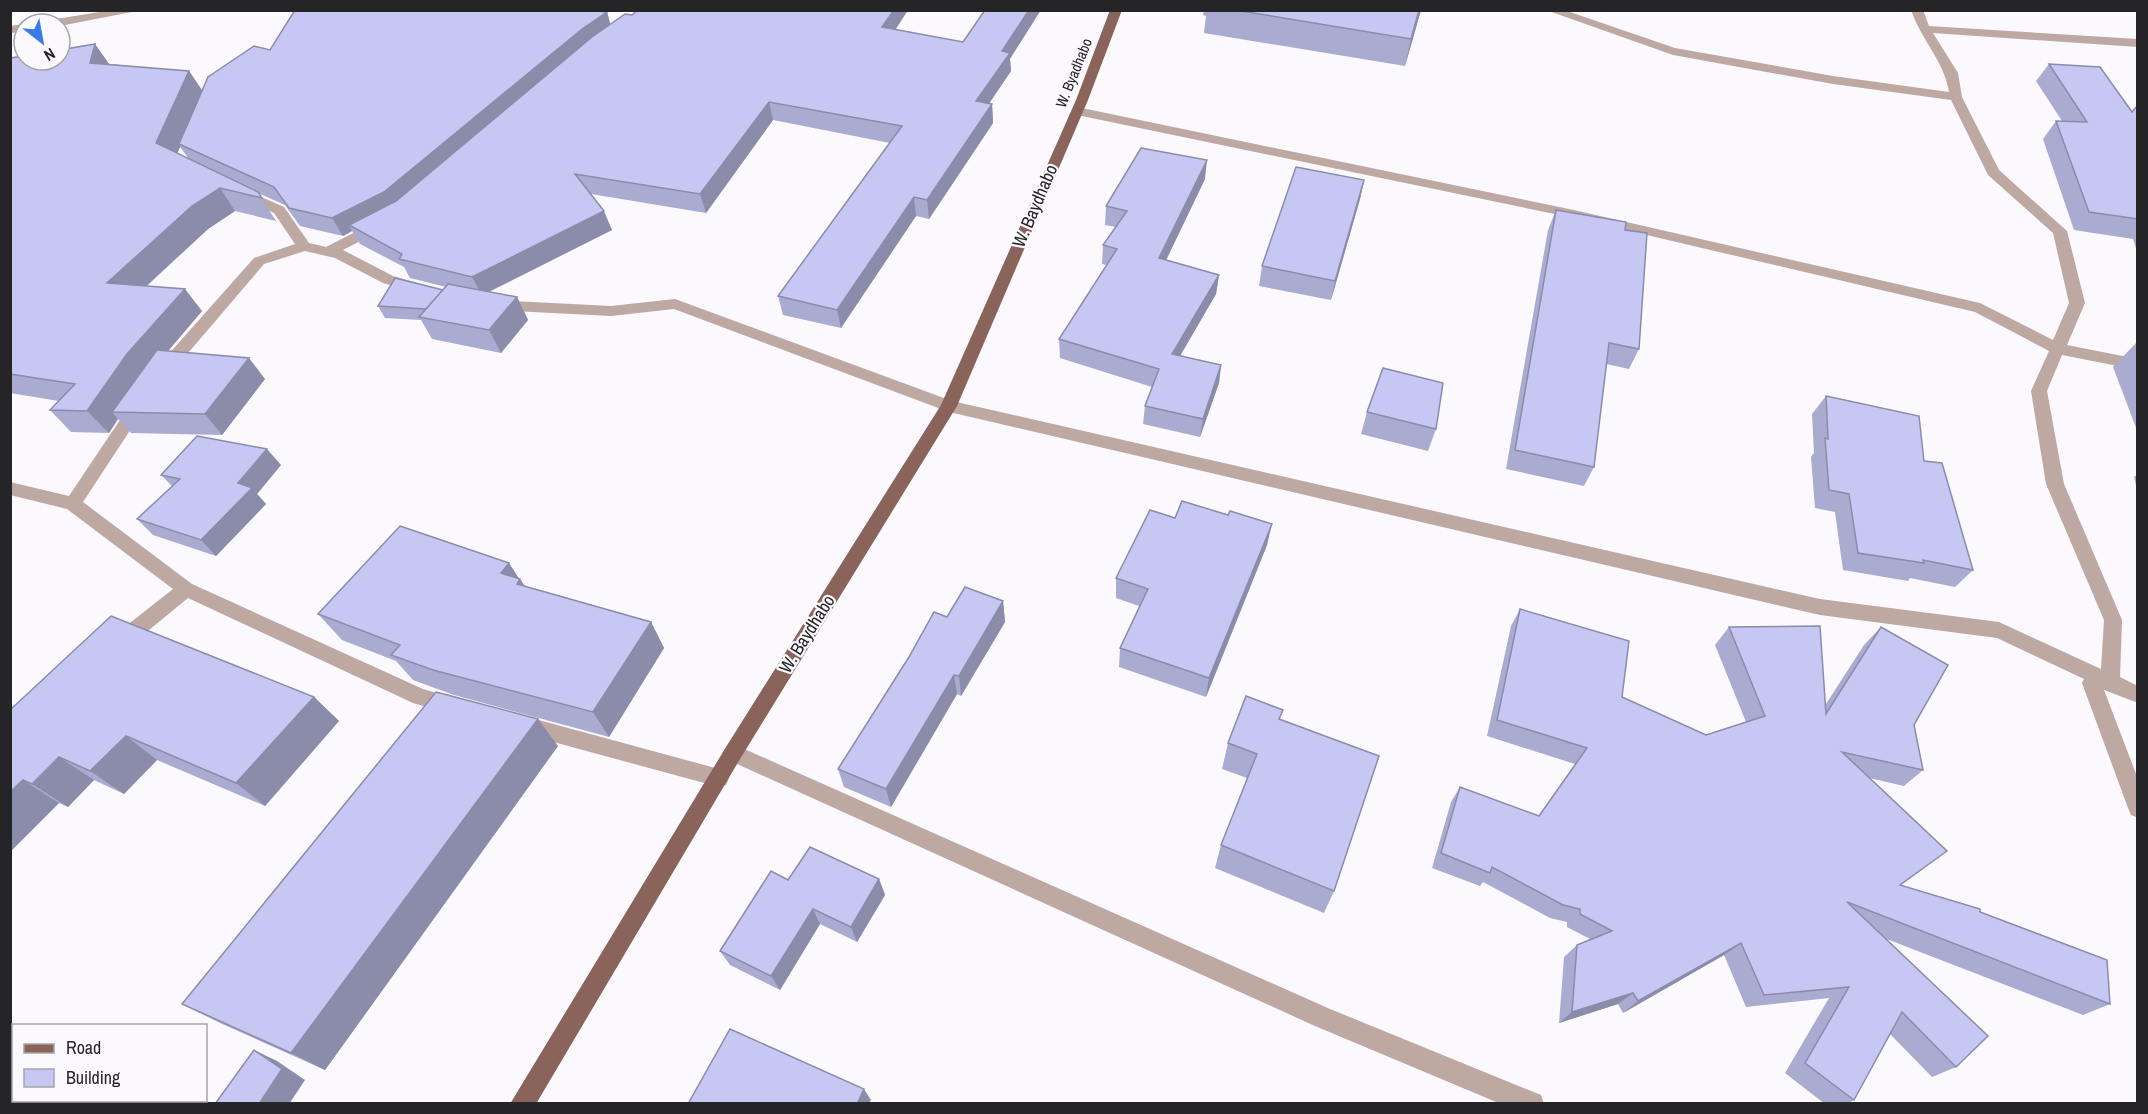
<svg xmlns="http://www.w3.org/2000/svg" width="2148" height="1114" font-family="'Archivo Narrow',sans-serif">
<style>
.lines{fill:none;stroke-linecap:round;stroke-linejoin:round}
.minor{fill:#bea8a2;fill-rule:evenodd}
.major{fill:#8a645a;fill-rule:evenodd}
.wall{fill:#aaabd1;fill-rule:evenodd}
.shaded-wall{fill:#8b8baa}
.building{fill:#c6c7f3;stroke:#8b8baa;stroke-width:1.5}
.labels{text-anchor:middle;stroke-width:4.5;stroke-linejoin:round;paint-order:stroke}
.far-street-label{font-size:15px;fill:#252426;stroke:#fbf9fd}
.street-label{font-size:18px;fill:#252426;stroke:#fbf9fd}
</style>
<rect width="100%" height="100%" fill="#fbf9fd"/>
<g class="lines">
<!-- minor -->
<g class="minor">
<path d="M 112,10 L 142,10 L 60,26 L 44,24 L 50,20 Z"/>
<path d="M 1546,10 L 1564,10 L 1675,48 L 1833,76 L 1949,92 C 1944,61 1922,41 1911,10 L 1923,10 L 1929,26 L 2138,39 L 2138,47 L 1933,33 L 1958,73 L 1962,97 L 1999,170 L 2067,231 L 2085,303 L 2067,345 L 2138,359 L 2138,370 L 2062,355 L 2047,391 L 2064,484 L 2122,620 L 2120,677 L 2138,686 L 2138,703 L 2104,690 L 2138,779 L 2138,818 L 2131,815 L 2128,808 L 2082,683 L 2084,679 L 1997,638 L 1820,615 L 949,412 L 674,309 L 611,316 L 496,310 L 488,305 L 496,300 L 611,306 L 675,299 L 952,401 L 1820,599 L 1999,622 L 2101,669 L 2104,620 L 2046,484 L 2031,391 L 2049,351 L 1975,312 L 1574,218 L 1077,115 L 1071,111 L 1077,107 L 1574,210 L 1980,303 L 2053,340 L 2069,303 L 2053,233 L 1988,175 L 1951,100 L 1833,84 L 1673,55 Z"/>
<path d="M 24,24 L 24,32 L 10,33 L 10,26 Z"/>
<path d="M 243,189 L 284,207 L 309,243 L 326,247 L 373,223 L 383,223 L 383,229 L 343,250 L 393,276 L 421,284 L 423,287 L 416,292 L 383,283 L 335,258 L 305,251 L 264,264 L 171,373 L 159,373 L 157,369 L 159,365 L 254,258 L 295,244 L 274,213 L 238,196 L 236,193 Z"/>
<path d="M 138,400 L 146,406 L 83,502 L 192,584 L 423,689 L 458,699 L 461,705 L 458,711 L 451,714 L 413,703 L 188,598 L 126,649 L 119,651 L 112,649 L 110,643 L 112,637 L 173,589 L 67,509 L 10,495 L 10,482 L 69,496 L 132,402 Z"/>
<path d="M 524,716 L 719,769 L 726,771 L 729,778 L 726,785 L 719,787 L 524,734 L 517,731 L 514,725 L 517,719 Z"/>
<path d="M 733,744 L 1330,1009 L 1541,1095 L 1544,1104 L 1501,1104 L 1315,1026 L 726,759 L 723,753 L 726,747 Z"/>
</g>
<!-- major -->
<path class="major" d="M 1110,10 L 1122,10 L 1088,100 L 957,406 L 740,759 L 536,1104 L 510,1104 L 726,747 L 941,405 L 1076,100 Z"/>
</g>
<!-- wall -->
<g class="wall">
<path d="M 638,10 L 908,10 L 896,29 L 1010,59 L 1011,71 L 989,103 L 992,104 L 993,123 L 929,219 L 916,216 L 841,328 L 783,315 L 778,296 L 890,143 L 773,120 L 706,213 L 591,194 L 612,230 L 489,292 L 517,297 L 528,320 L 501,353 L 432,339 L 421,320 L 385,318 L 378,306 L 443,290 L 446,287 L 410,278 L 404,267 L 360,244 L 352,231 L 343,236 L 300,226 L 285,205 L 258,193 L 276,221 L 235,211 L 208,229 L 147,286 L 202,311 L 168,351 L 265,379 L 222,435 L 131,433 L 118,419 L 109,433 L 71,432 L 50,410 L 59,401 L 10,393 L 10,58 L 95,44 L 109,64 L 189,71 L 202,91 L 270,50 L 607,12 L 610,24 L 632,15 ZM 180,147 L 189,159 L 177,153 Z"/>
<path d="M 1204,10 L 1421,10 L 1405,66 L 1204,33 L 1206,16 L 1203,15 Z"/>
<path d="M 2049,64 L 2132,112 L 2138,105 L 2138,254 L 2133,239 L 2074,230 L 2043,139 L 2056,121 L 2062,121 L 2036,81 Z"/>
<path d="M 1205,179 L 1166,260 L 1219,275 L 1216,294 L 1180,356 L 1221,365 L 1219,383 L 1200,437 L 1143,424 L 1145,406 L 1152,387 L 1060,358 L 1059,339 L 1107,265 L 1102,264 L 1103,245 L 1116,227 L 1105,225 L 1106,206 Z"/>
<path d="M 1364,180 L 1360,199 L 1331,300 L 1259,286 L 1262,266 Z"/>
<path d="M 1556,210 L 1625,230 L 1639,349 L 1629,369 L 1606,364 L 1594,467 L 1584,486 L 1506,469 L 1548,230 Z"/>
<path d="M 2137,342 L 2138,342 L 2138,433 L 2113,367 Z"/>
<path d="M 1826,396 L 1924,461 L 1973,570 L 1955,587 L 1910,578 L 1908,581 L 1843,570 L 1835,512 L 1815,508 L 1811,457 L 1814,453 L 1812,414 Z"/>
<path d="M 1367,412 L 1436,429 L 1428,451 L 1361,434 Z"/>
<path d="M 281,465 L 257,494 L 266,504 L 216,556 L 153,535 L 137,519 L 172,486 L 161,475 Z"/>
<path d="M 2138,474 L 2138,494 L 2134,477 Z"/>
<path d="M 1267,545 L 1206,697 L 1119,667 L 1120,648 L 1139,606 L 1116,598 L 1116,578 Z"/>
<path d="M 519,579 L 525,586 L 651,622 L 664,648 L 609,737 L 454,695 L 413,680 L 396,661 L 342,640 L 318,614 Z"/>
<path d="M 1003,601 L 1005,622 L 961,696 L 957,694 L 891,807 L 844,787 L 838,769 L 909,657 L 947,617 Z"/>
<path d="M 1520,609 L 1622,697 L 1706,735 L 1746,722 L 1715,645 L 1729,627 L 1826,704 L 1864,645 L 1881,627 L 1914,725 L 1923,770 L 1904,786 L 1869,778 L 1900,885 L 1980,912 L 2110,1004 L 2083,1015 L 1884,938 L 1956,1067 L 1932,1077 L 1890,1034 L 1854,1100 L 1847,1104 L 1825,1104 L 1785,1073 L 1829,998 L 1746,1007 L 1724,955 L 1623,1013 L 1618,1004 L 1559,1023 L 1564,957 L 1577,945 L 1590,939 L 1567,927 L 1567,922 L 1550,918 L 1483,882 L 1480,886 L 1432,868 L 1451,802 L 1460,787 L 1539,816 L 1575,764 L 1487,736 L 1511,626 Z"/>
<path d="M 314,697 L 339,721 L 265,806 L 157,760 L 124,794 L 94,780 L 68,807 L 59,803 L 10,852 L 10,710 Z"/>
<path d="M 1283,710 L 1280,719 L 1334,891 L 1324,913 L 1215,868 L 1221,845 L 1247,778 L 1222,769 L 1228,743 Z"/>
<path d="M 558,746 L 325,1070 L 220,1023 L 182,1004 Z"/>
<path d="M 879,879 L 885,895 L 857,942 L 820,924 L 780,990 L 730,965 L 720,951 L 788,880 Z"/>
</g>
<!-- shaded-wall -->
<g class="shaded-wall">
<path d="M 894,10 L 908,10 L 885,45 L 882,27 Z"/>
<path d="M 1029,10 L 1041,10 L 1010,59 L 1011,71 L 978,120 L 976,101 L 1002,51 Z"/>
<path d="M 1419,10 L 1421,10 L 1405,66 L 1411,39 Z"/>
<path d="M 607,12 L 612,30 L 394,210 L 349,225 L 352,231 L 343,236 L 332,218 L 582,29 Z"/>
<path d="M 95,44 L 111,67 L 90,63 Z"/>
<path d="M 189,71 L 204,93 L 179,144 L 180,147 L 172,166 L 156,143 Z"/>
<path d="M 769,102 L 773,120 L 706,213 L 700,194 Z"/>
<path d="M 992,104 L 993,123 L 929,219 L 927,200 Z"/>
<path d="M 1207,160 L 1205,179 L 1158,277 L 1159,258 Z"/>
<path d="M 1364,180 L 1360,199 L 1331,300 L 1335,281 Z"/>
<path d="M 220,188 L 235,211 L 208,229 L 125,305 L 107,283 L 192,206 Z"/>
<path d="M 914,197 L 916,216 L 841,328 L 837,310 Z"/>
<path d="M 604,211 L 612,230 L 482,295 L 472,277 Z"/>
<path d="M 1219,275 L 1216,294 L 1170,373 L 1172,354 Z"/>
<path d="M 185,289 L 202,311 L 146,377 L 112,412 L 118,419 L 109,433 L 87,411 L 127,354 Z"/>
<path d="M 517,297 L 528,320 L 501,353 L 489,330 Z"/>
<path d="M 249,358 L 265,379 L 222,435 L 205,414 Z"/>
<path d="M 1221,365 L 1219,383 L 1200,437 L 1203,419 Z"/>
<path d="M 267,449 L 281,465 L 257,494 L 266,504 L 216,556 L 201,540 L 238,483 Z"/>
<path d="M 1272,524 L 1267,545 L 1206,697 L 1209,678 Z"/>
<path d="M 509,563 L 520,580 L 520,579 L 538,606 L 501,573 Z"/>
<path d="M 1003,601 L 1005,622 L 961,696 L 959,676 Z"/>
<path d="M 651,622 L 664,648 L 609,737 L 593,712 Z"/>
<path d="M 954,675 L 957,694 L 891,807 L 886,789 Z"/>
<path d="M 314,697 L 339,721 L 265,806 L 236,783 Z"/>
<path d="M 538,719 L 558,746 L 325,1070 L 291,1053 Z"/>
<path d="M 126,736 L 157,760 L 124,794 L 90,771 Z"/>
<path d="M 59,757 L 94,780 L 68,807 L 32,784 Z"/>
<path d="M 23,780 L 59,803 L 10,852 L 10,792 Z"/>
<path d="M 879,879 L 885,895 L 857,942 L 851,927 Z"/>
<path d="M 813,909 L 820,924 L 780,990 L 771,976 Z"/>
<path d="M 1741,943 L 1724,955 L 1623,1013 L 1638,1001 Z"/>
<path d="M 1633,993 L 1618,1004 L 1559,1023 L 1572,1012 Z"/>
<path d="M 10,1041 L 14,1043 L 14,1051 L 10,1049 Z"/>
<path d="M 254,1050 L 277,1061 L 305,1080 L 289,1104 L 259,1104 Z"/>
<path d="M 864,1089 L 871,1100 L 869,1104 L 857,1104 Z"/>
<path d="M 118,1101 L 126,1101 L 132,1104 L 124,1104 Z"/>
</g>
<!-- building -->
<g class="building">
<path d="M 295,10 L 593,10 L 607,12 L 582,29 L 384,192 L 332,218 L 289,208 L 274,187 L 179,144 L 208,77 L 254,46 L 270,50 Z"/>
<path d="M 638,10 L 894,10 L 882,27 L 963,42 L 985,10 L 1029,10 L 1002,51 L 1010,53 L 976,101 L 992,104 L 927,200 L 914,197 L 837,310 L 778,296 L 902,126 L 769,102 L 700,194 L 575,174 L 604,211 L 472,277 L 399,259 L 402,254 L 349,225 L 396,201 L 592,37 L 625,14 L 632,15 Z"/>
<path d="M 1235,10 L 1419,10 L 1411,39 Z"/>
<path d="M 95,44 L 90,63 L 189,71 L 156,143 L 258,192 L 262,198 L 220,188 L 192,206 L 107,283 L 185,289 L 127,354 L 87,411 L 50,410 L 75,384 L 10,374 L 10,58 L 24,56 L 24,60 L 60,60 L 60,50 Z"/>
<path d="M 2049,64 L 2100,67 L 2132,112 L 2138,105 L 2138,219 L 2089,212 L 2056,121 L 2087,122 Z"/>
<path d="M 1141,148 L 1207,160 L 1159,258 L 1219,275 L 1172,354 L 1221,365 L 1203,419 L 1145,406 L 1159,369 L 1059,339 L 1117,249 L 1103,245 L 1127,211 L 1106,206 Z"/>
<path d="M 1296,167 L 1364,180 L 1335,281 L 1262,266 Z"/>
<path d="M 1556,210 L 1626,222 L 1625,230 L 1647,233 L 1639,349 L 1609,343 L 1594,467 L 1515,450 Z"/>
<path d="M 395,278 L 443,290 L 426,309 L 378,306 Z"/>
<path d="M 448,284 L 517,297 L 489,330 L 419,317 Z"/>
<path d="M 157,350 L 249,358 L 205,414 L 112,412 Z"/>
<path d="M 1383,368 L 1443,383 L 1436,429 L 1367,412 Z"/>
<path d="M 1826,396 L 1919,416 L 1924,461 L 1942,463 L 1973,570 L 1923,560 L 1924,563 L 1858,553 L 1849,494 L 1829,490 L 1825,438 L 1828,439 Z"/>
<path d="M 197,436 L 267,449 L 238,483 L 252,488 L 201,540 L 137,519 L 180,479 L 161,475 Z"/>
<path d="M 1182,501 L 1228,515 L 1230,511 L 1272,524 L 1209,678 L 1120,648 L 1148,589 L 1116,578 L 1150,510 L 1175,518 Z"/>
<path d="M 400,526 L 509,563 L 501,573 L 520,579 L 517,584 L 651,622 L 593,712 L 433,670 L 391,655 L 400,645 L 318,614 Z"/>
<path d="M 965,587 L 1003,601 L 959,676 L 954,675 L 886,789 L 838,769 L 909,657 L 934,612 L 947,617 Z"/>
<path d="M 1520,609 L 1629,641 L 1622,697 L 1706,735 L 1765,716 L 1729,627 L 1820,626 L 1826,714 L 1881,627 L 1948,665 L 1914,725 L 1923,770 L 1842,752 L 1947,851 L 1900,885 L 1980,909 L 1980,912 L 2107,960 L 2110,1004 L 1847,902 L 1988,1036 L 1956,1067 L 1902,1012 L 1854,1100 L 1805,1063 L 1849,987 L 1764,995 L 1741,943 L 1638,1001 L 1633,993 L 1572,1012 L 1577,945 L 1612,931 L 1580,914 L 1580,909 L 1563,905 L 1492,867 L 1490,873 L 1441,853 L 1460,787 L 1539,816 L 1587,748 L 1497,720 Z"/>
<path d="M 111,616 L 314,697 L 236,783 L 126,736 L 90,771 L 59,757 L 32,784 L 23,780 L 10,792 L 10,710 Z"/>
<path d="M 436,692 L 538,719 L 291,1053 L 182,1004 Z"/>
<path d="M 1246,696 L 1283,710 L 1279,719 L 1379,756 L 1334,891 L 1221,845 L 1257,754 L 1228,743 Z"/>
<path d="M 810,847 L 879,879 L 851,927 L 813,909 L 771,976 L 720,951 L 771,871 L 788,880 Z"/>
<path d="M 730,1029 L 864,1089 L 857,1104 L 688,1104 Z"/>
<path d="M 10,1049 L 14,1051 L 14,1100 L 10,1099 Z"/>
<path d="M 254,1050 L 282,1069 L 259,1104 L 215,1104 Z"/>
<path d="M 14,1101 L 118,1101 L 124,1104 L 19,1104 Z"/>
</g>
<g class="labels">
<!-- far-street labels -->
<g class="far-street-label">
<text transform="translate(1074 73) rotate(-68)" y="5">W. Byadhabo</text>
</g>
<!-- street labels -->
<g class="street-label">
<text transform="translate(1035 206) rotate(-67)" y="6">W. Baydhabo</text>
<text transform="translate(807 634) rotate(-58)" y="6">W. Baydhabo</text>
</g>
</g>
<!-- border -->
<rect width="2148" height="1114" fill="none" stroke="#252426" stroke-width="24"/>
<!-- legend -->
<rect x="12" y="1024" width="195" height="78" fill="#fbf9fd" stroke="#a5a4a7" stroke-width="1.5"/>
<rect x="24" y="1044" width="30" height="9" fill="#8a645a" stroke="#a5a4a7" stroke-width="1.5"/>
<text x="66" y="1054" font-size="18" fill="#252426">Road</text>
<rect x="24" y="1069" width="30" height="18" fill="#c6c7f3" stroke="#a5a4a7" stroke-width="1.5"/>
<text x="66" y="1084" font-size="18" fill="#252426">Building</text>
<!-- north arrow -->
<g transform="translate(42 42) rotate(149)"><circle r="28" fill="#fbf9fd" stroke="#a5a4a7" stroke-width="1.5"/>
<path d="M0-4.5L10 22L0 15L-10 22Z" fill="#3b7ae9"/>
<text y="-9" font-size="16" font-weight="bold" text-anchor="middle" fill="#252426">N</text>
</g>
</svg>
